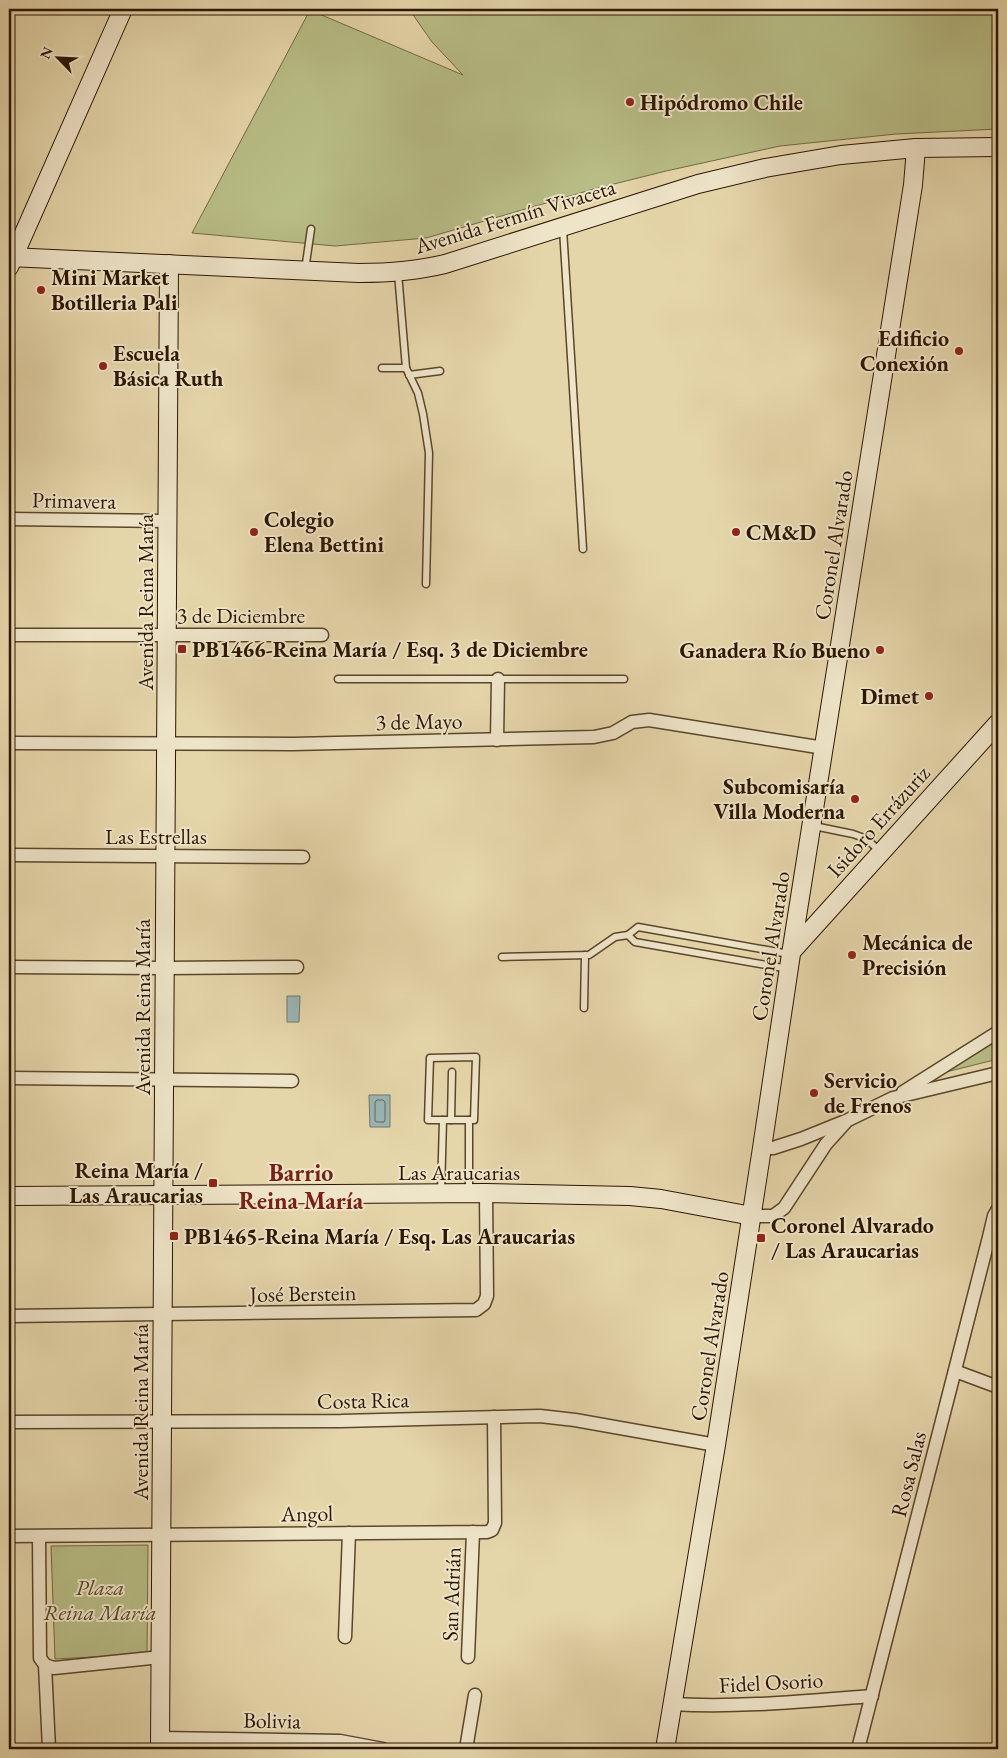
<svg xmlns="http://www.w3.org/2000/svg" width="1007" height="1758" font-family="'EB Garamond',serif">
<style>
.green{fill:#b8bd86;stroke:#726a44}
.water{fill:#9bb6b5;stroke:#6f766d}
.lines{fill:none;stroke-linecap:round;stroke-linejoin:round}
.shore{stroke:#64665b;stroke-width:1}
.lane-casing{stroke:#5a462b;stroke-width:9}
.street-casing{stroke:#5a462b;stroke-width:15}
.secondary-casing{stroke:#2c1601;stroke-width:20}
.lane{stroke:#eee4c8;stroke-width:6}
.street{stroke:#eee4c8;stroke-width:12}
.secondary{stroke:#eee4c8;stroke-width:18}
.poi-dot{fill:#8f2418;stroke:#eee4c8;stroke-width:2}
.labels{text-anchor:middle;stroke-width:4;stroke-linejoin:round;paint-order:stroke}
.poi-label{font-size:22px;font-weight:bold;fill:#2c1601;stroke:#eee4c8;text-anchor:start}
.street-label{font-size:22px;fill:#2c1601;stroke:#eee4c8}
.park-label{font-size:22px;font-style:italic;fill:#564829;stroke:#eee4c8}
.neighbourhood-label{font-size:24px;font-weight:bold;fill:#7a1f14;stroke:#eee4c8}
</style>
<rect width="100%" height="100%" fill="#e5d6aa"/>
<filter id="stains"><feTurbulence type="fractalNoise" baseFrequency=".004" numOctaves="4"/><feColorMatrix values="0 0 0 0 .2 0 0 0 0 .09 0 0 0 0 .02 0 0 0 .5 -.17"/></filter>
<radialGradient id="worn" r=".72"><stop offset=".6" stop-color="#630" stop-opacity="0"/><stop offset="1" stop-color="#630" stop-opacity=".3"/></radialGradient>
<!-- green -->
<g class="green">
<path d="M 409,9 L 998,9 L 998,129 L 896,134 L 780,146 L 666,171 L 594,189 L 426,238 L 335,246 L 192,233 L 310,10 L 463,75 L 432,42 Z"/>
<path d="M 998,1034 L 998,1059 L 946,1072 Z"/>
<path d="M 148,1545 L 147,1654 L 55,1659 L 51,1546 Z"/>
</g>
<!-- water -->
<g class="water">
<path d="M 287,996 L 300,996 L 299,1022 L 287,1022 Z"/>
<path d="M 369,1095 L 390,1095 L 390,1127 L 370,1127 Z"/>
</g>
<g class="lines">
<!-- shore -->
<path class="shore" d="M 377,1100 L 383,1100 L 385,1102 L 385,1120 L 384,1122 L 377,1122 L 375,1121 L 375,1103 Z"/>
<defs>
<g id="lane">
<path d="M 563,229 L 583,549"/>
<path d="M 305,270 L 311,229"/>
<path d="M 398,273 L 406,368 L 418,393 L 423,414 L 429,453 L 426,584"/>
<path d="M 382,368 L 406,368"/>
<path d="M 409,375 L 440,371"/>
<path d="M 338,679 L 624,679"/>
<path d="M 814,826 L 853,834 L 867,839 L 879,851"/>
<path d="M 628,935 L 635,942 L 789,969"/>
<path d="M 502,957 L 589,955 L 615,937 L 628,935 L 638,927 L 789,954"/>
<path d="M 584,1008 L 585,955"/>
<path d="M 476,1057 L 474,1120 L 428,1120 L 430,1058 Z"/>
<path d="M 451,1120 L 452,1072"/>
<path d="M 441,1192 L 443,1120"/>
<path d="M 469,1192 L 469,1120"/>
</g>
<g id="street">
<path d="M 9,519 L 168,521"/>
<path d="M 9,635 L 322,635"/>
<path d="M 497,740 L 498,679"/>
<path d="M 9,743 L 293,744 L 594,737 L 613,733 L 632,722 L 649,720 L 824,748"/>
<path d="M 9,855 L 303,857"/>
<path d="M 9,967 L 165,968 L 297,967"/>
<path d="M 9,1078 L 292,1081"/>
<path d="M 903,1092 L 998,1032"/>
<path d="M 762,1148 L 773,1148 L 801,1139 L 848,1120 L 893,1098 L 998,1073"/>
<path d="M 752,1216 L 773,1216 L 784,1208 L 826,1144 L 845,1123"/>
<path d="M 9,1316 L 476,1310 L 484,1304 L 487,1296 L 486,1193"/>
<path d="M 955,1371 L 998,1387"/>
<path d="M 9,1422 L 341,1421 L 540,1416 L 575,1420 L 716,1445"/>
<path d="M 9,1536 L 487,1532 L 492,1530 L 495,1523 L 494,1417"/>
<path d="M 39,1537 L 40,1658 L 45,1665 L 49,1749"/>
<path d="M 345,1637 L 349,1533"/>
<path d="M 468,1657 L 473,1532"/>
<path d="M 45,1665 L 54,1668 L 161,1657"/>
<path d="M 672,1704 C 738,1708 806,1701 872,1696"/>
<path d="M 160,1738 L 340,1741 L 383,1749"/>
<path d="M 466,1749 L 475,1695"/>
<path d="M 858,1749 L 989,1237 L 994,1216 L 998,1209"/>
</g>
<g id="secondary">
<path d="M 9,257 L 359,273 C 388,273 416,271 445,264 L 698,184 L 765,168 L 841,155 L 916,148 L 998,147"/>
<path d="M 9,267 L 123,9"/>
<path d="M 792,951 L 998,723"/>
<path d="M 9,1196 L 486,1193 L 630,1196 L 661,1199 L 752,1216"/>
<path d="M 160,1749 L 169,264"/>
<path d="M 665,1749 L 716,1445 L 762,1148 L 791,954 L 913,185 L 916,148"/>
</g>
</defs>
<!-- lane casing -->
<use href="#lane" class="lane-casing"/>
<!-- street casing -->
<use href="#street" class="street-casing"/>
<!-- secondary casing -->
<use href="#secondary" class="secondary-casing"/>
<!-- lane -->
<use href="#lane" class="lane"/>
<!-- street -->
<use href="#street" class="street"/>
<!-- secondary -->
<use href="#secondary" class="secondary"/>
</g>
<!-- markers -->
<g class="poi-dot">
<circle cx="630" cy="102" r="5"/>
<circle cx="41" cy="290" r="5"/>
<circle cx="959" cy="351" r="5"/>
<circle cx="103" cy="366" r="5"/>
<circle cx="254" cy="532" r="5"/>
<circle cx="736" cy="532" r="5"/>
<rect x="177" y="644" width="10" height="10" rx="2.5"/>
<circle cx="880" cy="650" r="5"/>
<circle cx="929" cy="696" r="5"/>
<circle cx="855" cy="799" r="5"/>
<circle cx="852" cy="955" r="5"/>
<circle cx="814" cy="1093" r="5"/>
<rect x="208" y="1178" width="10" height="10" rx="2.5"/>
<rect x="169" y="1231" width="10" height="10" rx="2.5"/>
<rect x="756" y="1233" width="10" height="10" rx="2.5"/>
</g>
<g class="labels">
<!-- poi labels -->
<g class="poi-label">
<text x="640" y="110">Hipódromo Chile</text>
<text x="51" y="285">Mini Market<tspan x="51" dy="25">Botilleria Pali</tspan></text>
<text x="949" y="346" text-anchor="end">Edificio<tspan x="949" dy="25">Conexión</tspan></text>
<text x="113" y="361">Escuela<tspan x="113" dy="25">Básica Ruth</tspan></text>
<text x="264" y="527">Colegio<tspan x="264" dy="25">Elena Bettini</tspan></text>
<text x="746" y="540">CM&amp;D</text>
<text x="192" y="657">PB1466-Reina María / Esq. 3 de Diciembre</text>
<text x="870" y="658" text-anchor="end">Ganadera Río Bueno</text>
<text x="919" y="704" text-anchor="end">Dimet</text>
<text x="845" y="794" text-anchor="end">Subcomisaría<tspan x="845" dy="25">Villa Moderna</tspan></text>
<text x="862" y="950">Mecánica de<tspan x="862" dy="25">Precisión</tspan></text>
<text x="824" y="1088">Servicio<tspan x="824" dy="25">de Frenos</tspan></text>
<text x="203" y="1178" text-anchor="end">Reina María /<tspan x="203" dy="25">Las Araucarias</tspan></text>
<text x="771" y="1233">Coronel Alvarado<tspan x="771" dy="25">/ Las Araucarias</tspan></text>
<text x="184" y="1244">PB1465-Reina María / Esq. Las Araucarias</text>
</g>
<!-- street labels -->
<g class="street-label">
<text transform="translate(515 216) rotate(-17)" y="8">Avenida Fermín Vivaceta</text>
<text transform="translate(74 500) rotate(1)" y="8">Primavera</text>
<text transform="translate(833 545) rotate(-81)" y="8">Coronel Alvarado</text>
<text transform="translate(145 602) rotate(-90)" y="8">Avenida Reina María</text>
<text x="241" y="623">3 de Diciembre</text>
<text transform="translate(419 721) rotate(-1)" y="8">3 de Mayo</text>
<text transform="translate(878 821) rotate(-48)" y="8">Isidoro Errázuriz</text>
<text x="156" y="844">Las Estrellas</text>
<text transform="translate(770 946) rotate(-81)" y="8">Coronel Alvarado</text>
<text transform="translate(142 1007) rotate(-90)" y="8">Avenida Reina María</text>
<text x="459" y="1180">Las Araucarias</text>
<text transform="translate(303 1293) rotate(-1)" y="8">José Berstein</text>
<text transform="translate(709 1346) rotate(-81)" y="8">Coronel Alvarado</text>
<text transform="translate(363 1400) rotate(-1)" y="8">Costa Rica</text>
<text transform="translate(140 1412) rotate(-90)" y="8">Avenida Reina María</text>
<text transform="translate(908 1474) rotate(-76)" y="8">Rosa Salas</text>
<text transform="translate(307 1513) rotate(-1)" y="8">Angol</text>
<text transform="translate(451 1594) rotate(-88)" y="8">San Adrián</text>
<text transform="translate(771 1682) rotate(-3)" y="8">Fidel Osorio</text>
<text transform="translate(272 1720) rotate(1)" y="8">Bolivia</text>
</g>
<!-- park labels -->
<g class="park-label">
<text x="100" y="1595">Plaza<tspan x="100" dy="25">Reina María</tspan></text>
</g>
<!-- neighbourhood labels -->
<g class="neighbourhood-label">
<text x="301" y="1181">Barrio<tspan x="301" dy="28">Reina María</tspan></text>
</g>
</g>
<!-- margin -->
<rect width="1007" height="1758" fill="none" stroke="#e5d6aa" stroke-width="30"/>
<rect x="10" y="10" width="987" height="1738" fill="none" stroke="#2c1601" stroke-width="2.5"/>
<rect x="15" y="15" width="977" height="1728" fill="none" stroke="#2c1601"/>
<!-- north arrow -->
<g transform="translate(58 58) rotate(294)" stroke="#eee4c8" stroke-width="4" paint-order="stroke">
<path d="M0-4L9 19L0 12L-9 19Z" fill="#2c1601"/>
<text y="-8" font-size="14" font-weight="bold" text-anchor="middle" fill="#2c1601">N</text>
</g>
<rect width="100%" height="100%" filter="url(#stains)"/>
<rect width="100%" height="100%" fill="url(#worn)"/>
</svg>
